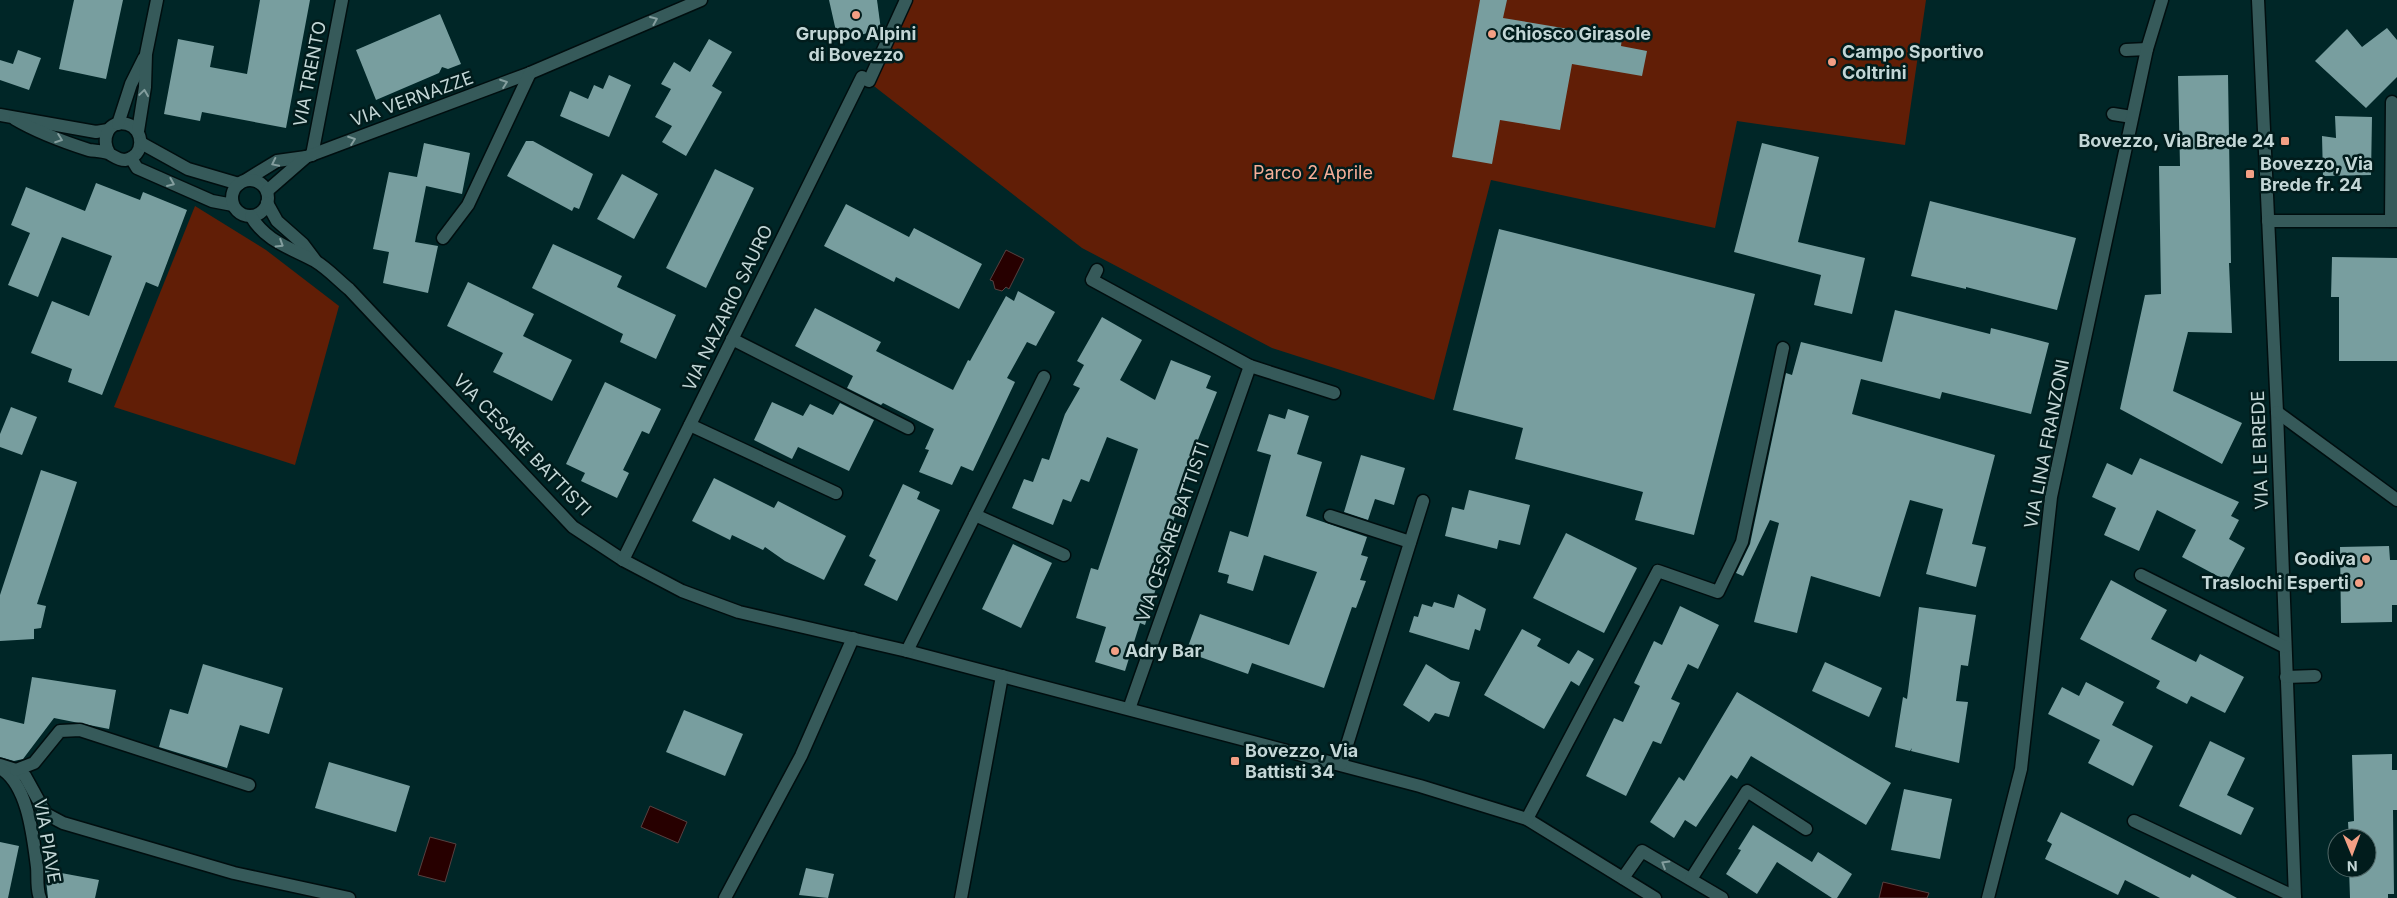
<svg xmlns="http://www.w3.org/2000/svg" width="2397" height="898" font-family="Inter,sans-serif">
<style>
.green{fill:#611e06}
.water{fill:#270000;stroke:#564040}
.building{fill:#789e9f}
.lines{fill:none;stroke-linecap:round;stroke-linejoin:round}
.minor-casing{stroke:#000e0f;stroke-width:15}
.minor{stroke:#365a5a;stroke-width:12}
.oneway{stroke:#849e9e}
.poi-dot{fill:#f39f84;stroke:#011c1c;stroke-width:2}
.labels{text-anchor:middle;stroke-width:5;stroke-linejoin:round;paint-order:stroke}
.poi-label{font-size:18px;font-weight:bold;fill:#c3d6d6;stroke:#011c1c;text-anchor:start}
.street-label{font-size:18px;fill:#c3d6d6;stroke:#011c1c}
.park-label{font-size:18px;fill:#f7af98;stroke:#011c1c}
</style>
<rect width="100%" height="100%" fill="#002627"/>
<!-- green -->
<g class="green">
<path d="M 913,0 L 1926,0 L 1905,145 L 1737,121 L 1715,228 L 1491,180 L 1434,400 L 1272,348 L 1082,248 L 870,83 Z"/>
<path d="M 195,206 L 266,250 L 339,306 L 295,465 L 114,407 Z"/>
</g>
<!-- water -->
<g class="water">
<path d="M 1006,250 L 1024,259 L 1009,289 L 1006,287 L 1002,291 L 995,289 L 993,281 L 990,280 Z"/>
<path d="M 650,806 L 687,822 L 678,843 L 641,827 Z"/>
<path d="M 430,837 L 456,844 L 445,882 L 418,875 Z"/>
<path d="M 1883,882 L 1929,893 L 1927,898 L 1879,898 Z"/>
</g>
<!-- building -->
<g class="building">
<path d="M 74,0 L 123,0 L 106,79 L 59,69 Z"/>
<path d="M 260,0 L 310,0 L 286,128 L 202,112 L 200,121 L 164,114 L 178,39 L 214,46 L 210,67 L 247,74 Z"/>
<path d="M 829,0 L 877,0 L 881,30 L 838,40 Z"/>
<path d="M 1480,0 L 1507,0 L 1503,18 L 1622,38 L 1621,46 L 1647,51 L 1642,76 L 1572,64 L 1560,130 L 1500,120 L 1492,164 L 1452,157 Z"/>
<path d="M 440,14 L 461,64 L 448,69 L 442,67 L 439,73 L 376,100 L 356,50 Z"/>
<path d="M 2387,28 L 2397,40 L 2397,77 L 2366,108 L 2315,61 L 2347,29 L 2362,47 Z"/>
<path d="M 709,39 L 732,52 L 712,86 L 722,92 L 686,156 L 662,142 L 672,126 L 655,117 L 671,89 L 661,84 L 674,62 L 690,72 Z"/>
<path d="M 18,50 L 41,58 L 29,90 L 0,80 L 0,60 L 13,64 Z"/>
<path d="M 609,75 L 631,85 L 609,137 L 560,116 L 570,91 L 588,99 L 594,85 L 603,89 Z"/>
<path d="M 2228,75 L 2231,263 L 2229,263 L 2232,333 L 2188,332 L 2173,391 L 2242,423 L 2222,464 L 2120,409 L 2145,295 L 2161,294 L 2159,166 L 2180,166 L 2178,76 Z"/>
<path d="M 2335,116 L 2372,117 L 2371,175 L 2323,176 L 2322,136 L 2336,138 Z"/>
<path d="M 526,141 L 533,141 L 593,174 L 579,209 L 574,207 L 572,211 L 507,176 Z"/>
<path d="M 424,143 L 470,153 L 462,194 L 426,186 L 415,242 L 438,246 L 428,293 L 383,283 L 389,252 L 373,249 L 389,172 L 417,177 Z"/>
<path d="M 1762,143 L 1819,157 L 1798,242 L 1865,258 L 1852,314 L 1814,305 L 1821,275 L 1734,252 Z"/>
<path d="M 715,169 L 754,188 L 706,288 L 666,268 Z"/>
<path d="M 622,174 L 658,194 L 634,239 L 597,219 Z"/>
<path d="M 96,183 L 140,200 L 143,192 L 187,210 L 158,287 L 146,282 L 102,395 L 68,382 L 72,369 L 31,353 L 52,301 L 89,316 L 112,256 L 62,237 L 38,297 L 8,285 L 30,233 L 11,225 L 26,187 L 85,211 Z"/>
<path d="M 1930,201 L 2076,238 L 2057,310 L 1966,287 L 1966,289 L 1911,276 Z"/>
<path d="M 846,204 L 909,237 L 914,228 L 982,264 L 959,309 L 896,277 L 894,282 L 824,246 Z"/>
<path d="M 1499,229 L 1755,294 L 1694,535 L 1635,520 L 1643,492 L 1515,459 L 1523,428 L 1453,410 Z"/>
<path d="M 553,244 L 622,276 L 617,287 L 676,315 L 656,359 L 620,342 L 623,334 L 532,288 Z"/>
<path d="M 2332,257 L 2397,258 L 2397,361 L 2339,361 L 2339,297 L 2331,297 Z"/>
<path d="M 468,282 L 534,314 L 523,336 L 572,360 L 552,401 L 493,372 L 503,353 L 447,326 Z"/>
<path d="M 1018,291 L 1055,312 L 1036,346 L 1027,342 L 1007,378 L 1015,382 L 973,471 L 961,466 L 952,485 L 919,472 L 929,450 L 925,449 L 934,429 L 883,403 L 881,405 L 847,388 L 853,376 L 795,346 L 815,308 L 881,342 L 876,351 L 953,390 L 968,360 L 970,361 L 1006,296 L 1014,301 Z"/>
<path d="M 1895,310 L 1990,334 L 1991,328 L 2049,343 L 2031,414 L 1942,392 L 1940,399 L 1861,379 L 1852,414 L 1995,455 L 1972,544 L 1986,547 L 1976,587 L 1926,574 L 1943,509 L 1910,500 L 1880,597 L 1811,576 L 1797,633 L 1754,622 L 1779,523 L 1770,520 L 1743,576 L 1736,573 L 1750,544 L 1786,373 L 1792,375 L 1801,342 L 1882,362 Z"/>
<path d="M 1102,317 L 1142,340 L 1120,380 L 1155,400 L 1171,360 L 1211,376 L 1206,388 L 1217,392 L 1178,490 L 1183,492 L 1151,587 L 1156,588 L 1145,625 L 1140,623 L 1125,671 L 1095,662 L 1106,627 L 1076,618 L 1091,568 L 1098,570 L 1138,449 L 1107,437 L 1089,482 L 1081,479 L 1071,502 L 1063,499 L 1053,525 L 1012,508 L 1024,479 L 1033,482 L 1042,458 L 1049,460 L 1065,414 L 1080,388 L 1073,385 L 1084,365 L 1077,361 Z"/>
<path d="M 605,382 L 661,409 L 649,434 L 642,431 L 623,470 L 629,473 L 617,498 L 581,481 L 585,473 L 566,464 Z"/>
<path d="M 772,402 L 803,416 L 810,404 L 833,415 L 840,403 L 874,420 L 849,471 L 798,447 L 792,459 L 754,440 Z"/>
<path d="M 11,407 L 37,417 L 22,455 L 0,447 L 0,434 Z"/>
<path d="M 1288,409 L 1309,416 L 1297,454 L 1322,462 L 1306,516 L 1367,537 L 1361,555 L 1368,557 L 1360,580 L 1366,581 L 1356,608 L 1352,607 L 1324,688 L 1252,663 L 1248,674 L 1186,652 L 1200,614 L 1289,645 L 1317,572 L 1264,555 L 1253,591 L 1227,583 L 1229,575 L 1218,572 L 1230,531 L 1248,537 L 1271,455 L 1257,451 L 1269,414 L 1285,419 Z"/>
<path d="M 1361,455 L 1405,468 L 1394,505 L 1375,499 L 1368,520 L 1344,512 Z"/>
<path d="M 2140,458 L 2239,502 L 2231,516 L 2239,520 L 2229,539 L 2245,548 L 2227,581 L 2182,557 L 2196,530 L 2157,510 L 2139,551 L 2104,535 L 2116,508 L 2092,497 L 2107,463 L 2132,475 Z"/>
<path d="M 41,470 L 77,482 L 37,604 L 46,606 L 41,628 L 34,629 L 34,639 L 0,641 L 0,595 Z"/>
<path d="M 714,478 L 774,508 L 778,501 L 846,536 L 824,580 L 785,561 L 765,547 L 763,550 L 732,535 L 730,540 L 692,521 Z"/>
<path d="M 903,484 L 920,492 L 917,499 L 940,510 L 897,601 L 864,585 L 876,560 L 869,556 Z"/>
<path d="M 1469,490 L 1530,505 L 1520,545 L 1499,540 L 1497,549 L 1445,536 L 1452,507 L 1464,510 Z"/>
<path d="M 1566,533 L 1637,568 L 1604,633 L 1533,598 Z"/>
<path d="M 1013,544 L 1052,563 L 1021,628 L 982,609 Z"/>
<path d="M 2389,546 L 2390,560 L 2397,560 L 2397,605 L 2392,605 L 2392,622 L 2341,623 L 2340,547 Z"/>
<path d="M 2111,580 L 2167,610 L 2151,639 L 2196,662 L 2200,654 L 2244,677 L 2225,713 L 2191,696 L 2187,704 L 2156,688 L 2160,681 L 2080,639 Z"/>
<path d="M 1458,594 L 1486,609 L 1480,631 L 1475,629 L 1469,650 L 1409,632 L 1414,616 L 1418,617 L 1422,604 L 1432,607 L 1434,602 L 1454,608 Z"/>
<path d="M 1680,606 L 1719,625 L 1698,669 L 1688,664 L 1671,699 L 1680,703 L 1661,744 L 1653,741 L 1626,796 L 1586,776 L 1614,718 L 1623,722 L 1640,686 L 1634,683 L 1654,641 L 1662,645 Z"/>
<path d="M 1919,607 L 1976,615 L 1968,666 L 1961,665 L 1956,701 L 1968,702 L 1959,763 L 1911,751 L 1912,748 L 1910,751 L 1895,747 L 1903,697 L 1907,699 Z"/>
<path d="M 1522,629 L 1541,639 L 1537,646 L 1569,664 L 1578,650 L 1594,659 L 1579,686 L 1571,681 L 1544,729 L 1484,695 Z"/>
<path d="M 1825,662 L 1882,688 L 1869,717 L 1812,691 Z"/>
<path d="M 203,664 L 283,688 L 269,734 L 240,725 L 227,768 L 159,747 L 170,709 L 188,714 Z"/>
<path d="M 1426,664 L 1451,680 L 1460,682 L 1449,717 L 1435,713 L 1429,722 L 1403,705 Z"/>
<path d="M 32,677 L 116,690 L 109,729 L 54,718 L 23,759 L 14,761 L 0,757 L 0,718 L 24,724 Z"/>
<path d="M 2086,682 L 2124,702 L 2112,725 L 2153,746 L 2133,786 L 2088,763 L 2100,740 L 2048,714 L 2062,687 L 2079,696 Z"/>
<path d="M 1737,692 L 1891,783 L 1866,825 L 1751,756 L 1737,779 L 1731,775 L 1696,827 L 1685,820 L 1674,838 L 1650,822 L 1679,777 L 1684,781 Z"/>
<path d="M 684,710 L 743,734 L 725,776 L 666,752 Z"/>
<path d="M 2210,741 L 2245,758 L 2227,795 L 2254,808 L 2241,835 L 2179,806 Z"/>
<path d="M 2392,754 L 2392,770 L 2397,770 L 2397,810 L 2393,810 L 2394,894 L 2388,894 L 2388,898 L 2350,898 L 2349,868 L 2367,868 L 2367,838 L 2349,838 L 2348,822 L 2354,821 L 2352,755 Z"/>
<path d="M 329,762 L 410,786 L 396,832 L 315,808 Z"/>
<path d="M 1904,789 L 1952,799 L 1940,859 L 1891,850 Z"/>
<path d="M 2061,812 L 2176,871 L 2190,878 L 2192,874 L 2237,898 L 2160,898 L 2125,880 L 2118,895 L 2045,859 L 2052,844 L 2047,841 Z"/>
<path d="M 1753,825 L 1812,862 L 1818,852 L 1852,874 L 1837,898 L 1832,898 L 1777,862 L 1757,894 L 1726,874 L 1741,850 L 1738,849 Z"/>
<path d="M 0,842 L 19,846 L 8,898 L 0,898 Z"/>
<path d="M 806,868 L 834,874 L 828,898 L 799,895 Z"/>
<path d="M 45,870 L 99,880 L 95,898 L 48,898 Z"/>
</g>
<g class="lines">
<defs>
<g id="minor">
<path d="M 2258,0 L 2277,412 L 2295,898"/>
<path d="M 2126,50 L 2147,49"/>
<path d="M 2113,114 L 2132,117"/>
<path d="M 0,115 L 96,132 L 108,130"/>
<path d="M 15,119 C 37,132 64,142 89,150 C 95,151 102,151 108,153 C 114,156 118,160 125,160 C 145,157 145,129 127,124 C 108,119 101,139 109,153"/>
<path d="M 118,124 L 131,84 L 144,58"/>
<path d="M 138,131 L 145,87 L 146,54 L 157,0"/>
<path d="M 141,143 L 188,169 L 239,184"/>
<path d="M 312,155 L 342,0"/>
<path d="M 131,158 L 137,168 L 212,201 L 233,205"/>
<path d="M 246,180 L 277,161 L 306,157"/>
<circle cx="250" cy="198" r="18"/>
<path d="M 267,191 L 306,157 L 530,73 L 701,0"/>
<path d="M 267,203 L 277,221 L 303,244 L 315,260"/>
<path d="M 251,216 C 265,241 291,248 315,261 C 327,268 338,280 349,289 L 573,527 L 623,560 L 682,591 L 739,612 L 907,651 L 1420,786 L 1527,819 L 1655,898"/>
<path d="M 2268,221 L 2397,221"/>
<path d="M 2391,221 L 2392,102"/>
<path d="M 443,238 L 468,205 L 530,73"/>
<path d="M 1097,270 L 1092,280 L 1250,366 L 1334,393"/>
<path d="M 732,339 L 908,428"/>
<path d="M 2277,412 L 2397,500"/>
<path d="M 690,425 L 836,493"/>
<path d="M 975,515 L 1064,555"/>
<path d="M 1330,516 L 1410,542"/>
<path d="M 623,560 L 862,77 L 869,81 L 906,0"/>
<path d="M 2141,575 L 2285,647"/>
<path d="M 907,651 L 1044,377"/>
<path d="M 2286,677 L 2315,676"/>
<path d="M 1129,709 L 1250,366"/>
<path d="M 1341,764 L 1423,501"/>
<path d="M 0,765 L 16,770 L 25,776 L 46,814 L 63,823 L 234,873 L 349,898"/>
<path d="M 0,768 C 28,784 33,837 37,867 C 38,877 36,888 40,898"/>
<path d="M 16,770 L 34,763 L 60,731 L 80,730 L 249,785"/>
<path d="M 1527,819 L 1658,571 L 1718,592 L 1742,542 L 1783,348"/>
<path d="M 2134,821 L 2295,897"/>
<path d="M 1623,878 L 1642,851 L 1722,898"/>
<path d="M 1691,879 L 1747,791 L 1806,829"/>
<path d="M 725,898 L 801,756 L 853,638"/>
<path d="M 961,898 L 1002,676"/>
<path d="M 1988,898 L 2021,769 L 2051,497 L 2147,49 L 2162,0"/>
</g>
</defs>
<!-- minor casing -->
<use href="#minor" class="minor-casing"/>
<!-- minor -->
<use href="#minor" class="minor"/>
</g>
<!-- one-way arrows -->
<defs><path id="oneway-chevron" d="M-2-3.5L2.5 0L-2 3.5" fill="none" stroke-width="1.6" stroke-linecap="round" stroke-linejoin="round" transform="scale(1.25)"/></defs>
<g class="oneway">
<use href="#oneway-chevron" transform="translate(654 20) rotate(-23)"/>
<use href="#oneway-chevron" transform="translate(504 83) rotate(-20)"/>
<use href="#oneway-chevron" transform="translate(144 93) rotate(-82)"/>
<use href="#oneway-chevron" transform="translate(59 139) rotate(20)"/>
<use href="#oneway-chevron" transform="translate(352 140) rotate(-20)"/>
<use href="#oneway-chevron" transform="translate(275 163) rotate(154)"/>
<use href="#oneway-chevron" transform="translate(171 183) rotate(23)"/>
<use href="#oneway-chevron" transform="translate(280 244) rotate(32)"/>
<use href="#oneway-chevron" transform="translate(1665 864) rotate(-149)"/>
</g>
<!-- markers -->
<g class="poi-dot">
<circle cx="856" cy="15" r="5"/>
<circle cx="1492" cy="34" r="5"/>
<circle cx="1832" cy="62" r="5"/>
<rect x="2280" y="136" width="10" height="10" rx="2.5"/>
<rect x="2245" y="169" width="10" height="10" rx="2.5"/>
<circle cx="2366" cy="559" r="5"/>
<circle cx="2359" cy="583" r="5"/>
<circle cx="1115" cy="651" r="5"/>
<rect x="1230" y="756" width="10" height="10" rx="2.5"/>
</g>
<g class="labels">
<!-- poi labels -->
<g class="poi-label">
<text x="856" y="40" text-anchor="middle">Gruppo Alpini<tspan x="856" dy="21">di Bovezzo</tspan></text>
<text x="1502" y="40">Chiosco Girasole</text>
<text x="1842" y="58">Campo Sportivo<tspan x="1842" dy="21">Coltrini</tspan></text>
<text x="2275" y="147" text-anchor="end">Bovezzo, Via Brede 24</text>
<text x="2260" y="170">Bovezzo, Via<tspan x="2260" dy="21">Brede fr. 24</tspan></text>
<text x="2356" y="565" text-anchor="end">Godiva</text>
<text x="2349" y="589" text-anchor="end">Traslochi Esperti</text>
<text x="1125" y="657">Adry Bar</text>
<text x="1245" y="757">Bovezzo, Via<tspan x="1245" dy="21">Battisti 34</tspan></text>
</g>
<!-- street labels -->
<g class="street-label">
<text transform="translate(310 74) rotate(-79)" y="6">VIA TRENTO</text>
<text transform="translate(412 99) rotate(-20)" y="6">VIA VERNAZZE</text>
<text transform="translate(728 308) rotate(-64)" y="6">VIA NAZARIO SAURO</text>
<text transform="translate(2047 444) rotate(-79)" y="6">VIA LINA FRANZONI</text>
<text transform="translate(522 445) rotate(46)" y="6">VIA CESARE BATTISTI</text>
<text transform="translate(2260 450) rotate(-92)" y="6">VIA LE BREDE</text>
<text transform="translate(1173 532) rotate(-71)" y="6">VIA CESARE BATTISTI</text>
<text transform="translate(47 841) rotate(80)" y="6">VIA PIAVE</text>
</g>
<!-- park labels -->
<g class="park-label">
<text x="1313" y="179">Parco 2 Aprile</text>
</g>
</g>
<!-- north arrow -->
<g transform="translate(2352 853) rotate(179)"><circle r="24" fill="#011c1c" stroke="#4f6666"/>
<path d="M0-4L9 19L0 12L-9 19Z" fill="#f39f84"/>
<text y="-8" font-size="14" font-weight="bold" text-anchor="middle" fill="#c3d6d6">N</text>
</g>
</svg>
